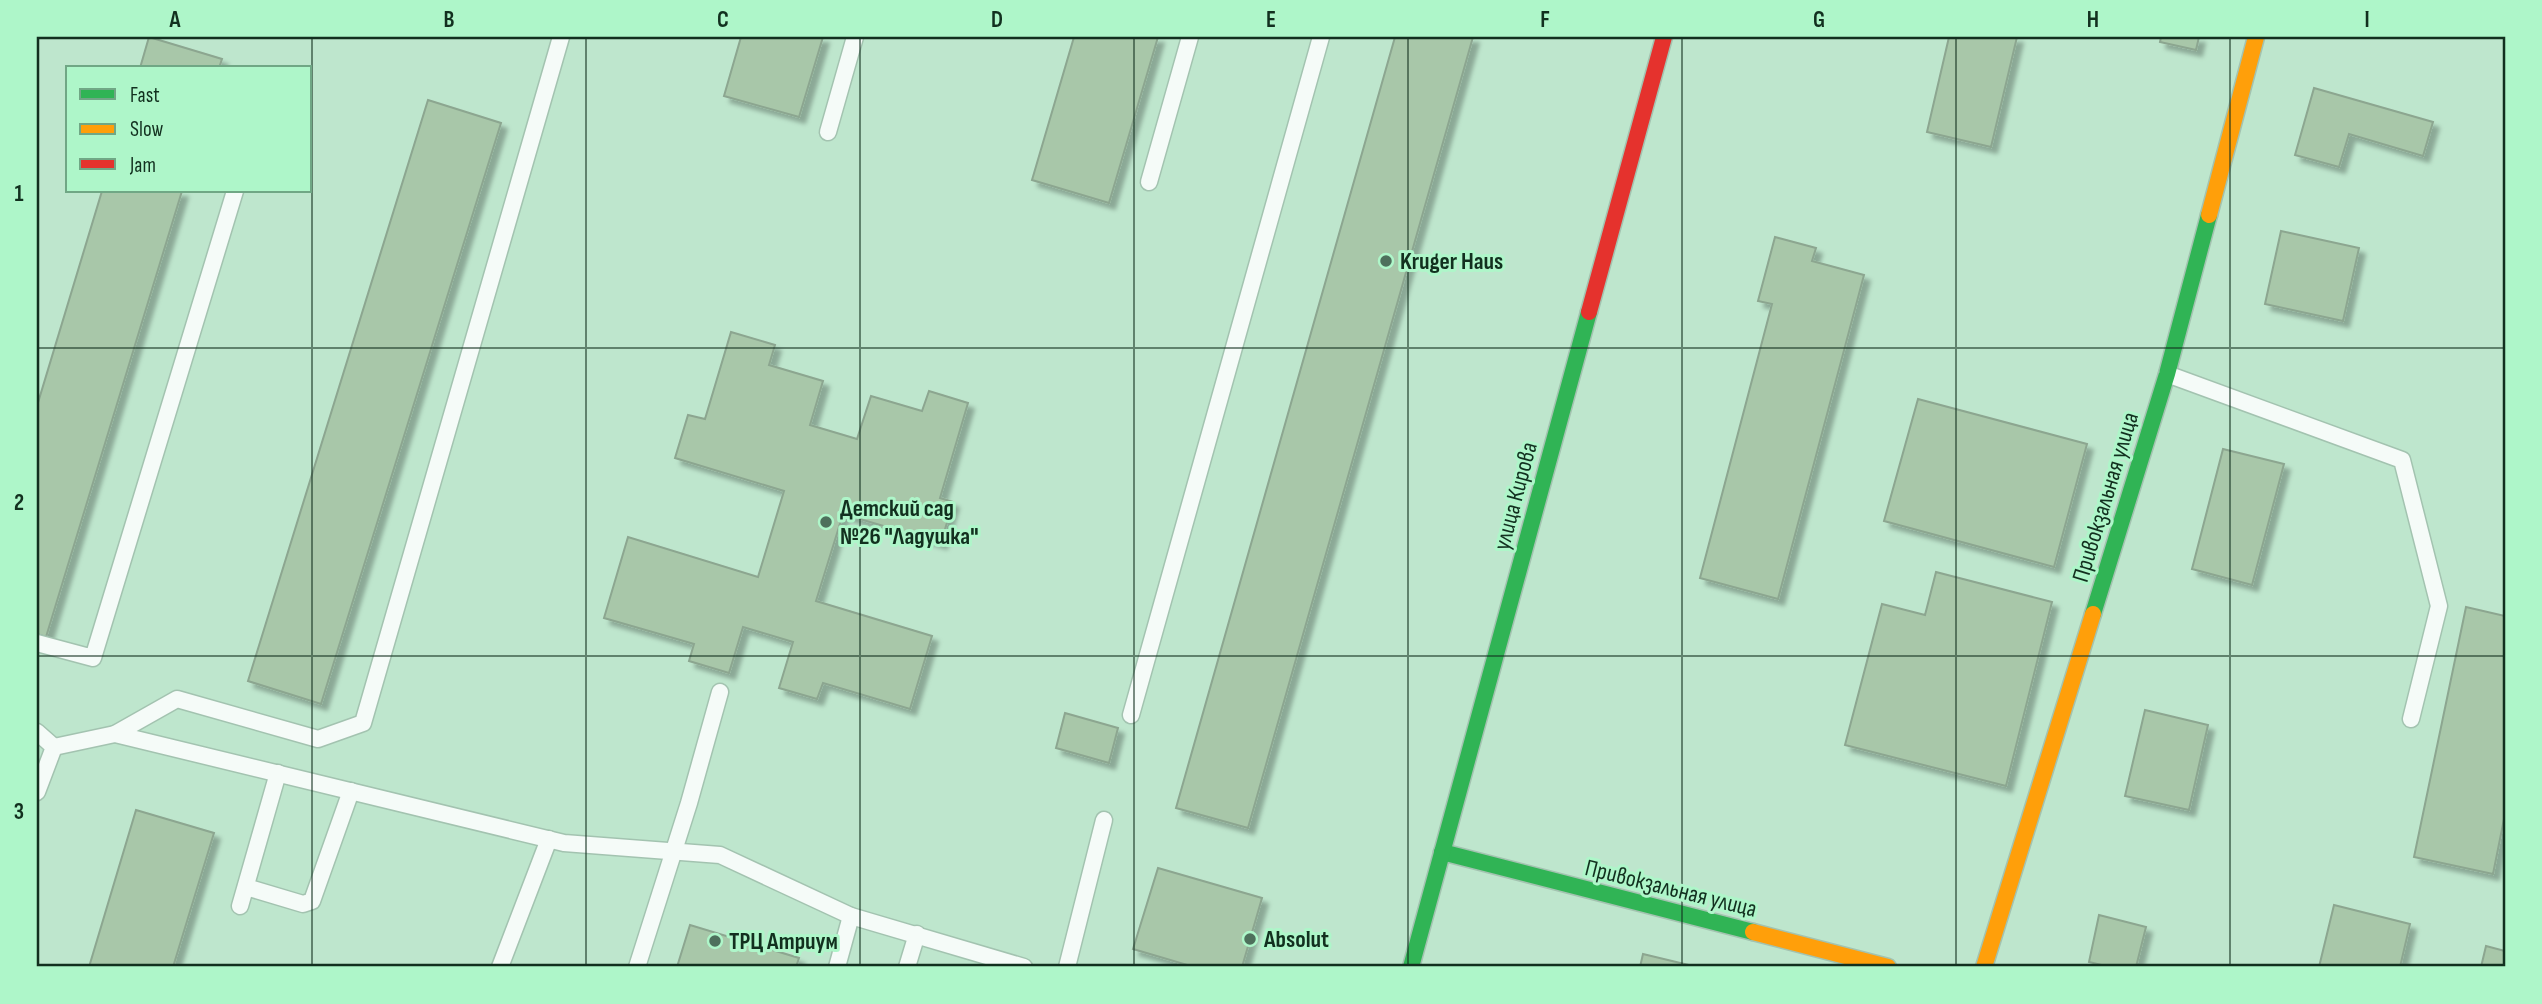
<svg xmlns="http://www.w3.org/2000/svg" width="2542" height="1004" font-family="'Sofia Sans Condensed',sans-serif">
<style>
.building{fill:#a8c7a9;stroke:#8ca690;stroke-width:2;filter:url(#shadow)}
.lines{fill:none;stroke-linecap:round;stroke-linejoin:round}
.lane-casing{stroke:#a3c3b0;stroke-width:19}
.fast-casing{stroke:#a3c3b0;stroke-width:19}
.slow-casing{stroke:#a3c3b0;stroke-width:19}
.jam-casing{stroke:#a3c3b0;stroke-width:19}
.lane{stroke:#f5fbf8;stroke-width:16}
.fast{stroke:#30b455;stroke-width:16}
.slow{stroke:#ff9f0a;stroke-width:16}
.jam{stroke:#e5322d;stroke-width:16}
.grid{fill:none;stroke:#12301f;stroke-width:2;stroke-opacity:0.55}
.poi-dot{fill:#4e705c;stroke:#aef6c9;stroke-width:2.5}
.labels{text-anchor:middle;stroke-width:6;stroke-linejoin:round;paint-order:stroke}
.poi-label{font-size:24px;font-weight:bold;fill:#12301f;stroke:#aef6c9;text-anchor:start}
.street-label{font-size:24px;fill:#12301f;stroke:#aef6c9}
.neatline{fill:none;stroke:#12301f;stroke-width:2.5}
.grid-label{font-size:23px;text-anchor:middle;font-weight:bold;fill:#12301f}
</style>
<defs>
<filter id="shadow"><feDropShadow dx="6" dy="6" stdDeviation="2" flood-color="#0004"/></filter>
</defs>
<rect width="100%" height="100%" fill="#bee6cd"/>
<!-- building -->
<g class="building">
<path d="M 149,37 L 222,59 L 219,68 L 140,68 Z"/>
<path d="M 741,37 L 823,37 L 799,117 L 724,96 Z"/>
<path d="M 1074,37 L 1158,37 L 1109,203 L 1032,180 Z"/>
<path d="M 1395,37 L 1473,37 L 1248,828 L 1176,808 Z"/>
<path d="M 1949,37 L 2017,37 L 1991,147 L 1927,132 Z"/>
<path d="M 2161,37 L 2199,37 L 2196,50 L 2160,42 Z"/>
<path d="M 2314,88 L 2433,122 L 2423,156 L 2349,134 L 2339,167 L 2295,155 Z"/>
<path d="M 428,100 L 501,123 L 321,704 L 248,681 Z"/>
<path d="M 102,191 L 182,191 L 46,637 L 37,634 L 37,406 Z"/>
<path d="M 2281,231 L 2359,248 L 2343,321 L 2265,304 Z"/>
<path d="M 1775,237 L 1816,248 L 1812,261 L 1864,275 L 1778,599 L 1700,578 L 1772,304 L 1758,301 Z"/>
<path d="M 731,332 L 775,345 L 769,365 L 823,381 L 810,425 L 857,439 L 871,396 L 922,411 L 929,391 L 968,403 L 940,498 L 953,502 L 941,543 L 843,514 L 816,601 L 932,636 L 910,709 L 823,683 L 817,699 L 779,688 L 793,642 L 743,627 L 729,673 L 689,661 L 694,644 L 604,618 L 628,537 L 758,577 L 784,491 L 675,458 L 688,415 L 705,419 Z"/>
<path d="M 1918,399 L 2087,444 L 2054,567 L 1884,521 Z"/>
<path d="M 2223,449 L 2284,464 L 2252,585 L 2192,569 Z"/>
<path d="M 1936,572 L 2052,602 L 2006,786 L 1845,745 L 1882,604 L 1925,615 Z"/>
<path d="M 2466,607 L 2505,616 L 2505,814 L 2493,874 L 2414,857 Z"/>
<path d="M 2145,710 L 2208,725 L 2189,810 L 2125,796 Z"/>
<path d="M 1065,713 L 1118,728 L 1109,763 L 1056,748 Z"/>
<path d="M 136,810 L 214,833 L 173,967 L 89,967 Z"/>
<path d="M 1158,868 L 1262,898 L 1242,967 L 1194,967 L 1133,949 Z"/>
<path d="M 2334,905 L 2410,924 L 2400,967 L 2319,967 Z"/>
<path d="M 2099,915 L 2146,927 L 2136,967 L 2110,967 L 2089,962 Z"/>
<path d="M 690,925 L 799,958 L 796,967 L 677,967 Z"/>
<path d="M 2486,946 L 2505,951 L 2505,967 L 2481,967 Z"/>
<path d="M 1643,954 L 1697,967 L 1640,967 Z"/>
</g>
<g class="lines">
<defs>
<g id="lane">
<path d="M 828,132 L 855,37"/>
<path d="M 1149,182 L 1190,37"/>
<path d="M 2167,374 L 2402,460 L 2439,606 L 2411,719"/>
<path d="M 37,643 L 93,658 L 235,191"/>
<path d="M 1131,715 L 1321,37"/>
<path d="M 37,732 L 54,747 L 37,792"/>
<path d="M 115,734 L 177,699 L 318,739 L 363,723 L 561,37"/>
<path d="M 54,747 L 115,734 L 564,843 L 720,855 L 851,916 L 1024,967"/>
<path d="M 246,887 L 303,904 L 312,901 L 351,791"/>
<path d="M 240,906 L 278,773"/>
<path d="M 500,967 L 549,839"/>
<path d="M 637,967 L 689,803 L 720,692"/>
<path d="M 837,967 L 851,916"/>
<path d="M 907,967 L 917,934"/>
<path d="M 1067,967 L 1104,820"/>
</g>
<g id="fast">
<path d="M 2093,614 L 2167,374 L 2209,215"/>
<path d="M 1442,852 L 1753,932"/>
<path d="M 1411,967 L 1589,312"/>
</g>
<g id="slow">
<path d="M 2209,215 L 2256,37"/>
<path d="M 1753,932 L 1888,967"/>
<path d="M 1984,967 L 2093,614"/>
</g>
<path id="jam" d="M 1589,312 L 1664,37"/>
</defs>
<!-- lane casing -->
<use href="#lane" class="lane-casing"/>
<!-- fast casing -->
<use href="#fast" class="fast-casing"/>
<!-- slow casing -->
<use href="#slow" class="slow-casing"/>
<!-- jam casing -->
<use href="#jam" class="jam-casing"/>
<!-- lane -->
<use href="#lane" class="lane"/>
<!-- fast -->
<use href="#fast" class="fast"/>
<!-- slow -->
<use href="#slow" class="slow"/>
<!-- jam -->
<use href="#jam" class="jam"/>
</g>
<!-- grid -->
<path class="grid" d="M 312,37 L 312,967M 586,37 L 586,967M 860,37 L 860,967M 1134,37 L 1134,967M 1408,37 L 1408,967M 1682,37 L 1682,967M 1956,37 L 1956,967M 2230,37 L 2230,967M 37,348 L 2505,348M 37,656 L 2505,656"/>
<!-- markers -->
<g class="poi-dot">
<circle cx="1386" cy="261" r="7"/>
<circle cx="826" cy="522" r="7"/>
<circle cx="1250" cy="939" r="7"/>
<circle cx="715" cy="941" r="7"/>
</g>
<g class="labels">
<!-- poi labels -->
<g class="poi-label">
<text x="1400" y="269">Kruger Haus</text>
<text x="840" y="516">Детский сад<tspan x="840" dy="28">№26 "Ладушка"</tspan></text>
<text x="1264" y="947">Absolut</text>
<text x="729" y="949">ТРЦ Атриум</text>
</g>
<!-- street labels -->
<g class="street-label">
<text transform="translate(1515 496) rotate(-75)" y="8">улица Кирова</text>
<text transform="translate(2105 497) rotate(-73)" y="8">Привокзальная улица</text>
<text transform="translate(1671 888) rotate(14)" y="8">Привокзальная улица</text>
</g>
</g>
<!-- border -->
<rect width="2542" height="1004" fill="none" stroke="#aef6c9" stroke-width="77"/>
<!-- legend -->
<rect x="66" y="66" width="245" height="126" fill="#aef6c9" stroke="#70a785" stroke-width="2"/>
<rect x="80" y="89" width="35" height="10" fill="#30b455" stroke="#70a785" stroke-width="2"/>
<text x="130" y="102" font-size="21" fill="#12301f">Fast</text>
<rect x="80" y="124" width="35" height="10" fill="#ff9f0a" stroke="#70a785" stroke-width="2"/>
<text x="130" y="136" font-size="21" fill="#12301f">Slow</text>
<rect x="80" y="159" width="35" height="10" fill="#e5322d" stroke="#70a785" stroke-width="2"/>
<text x="130" y="172" font-size="21" fill="#12301f">Jam</text>
<rect x="38" y="38" width="2466" height="927" class="neatline"/>
<g class="grid-label">
<text x="175" y="27">A</text>
<text x="449" y="27">B</text>
<text x="723" y="27">C</text>
<text x="997" y="27">D</text>
<text x="1271" y="27">E</text>
<text x="1545" y="27">F</text>
<text x="1819" y="27">G</text>
<text x="2093" y="27">H</text>
<text x="2367" y="27">I</text>
<text x="19" y="201">1</text>
<text x="19" y="510">2</text>
<text x="19" y="819">3</text>
</g>
</svg>
